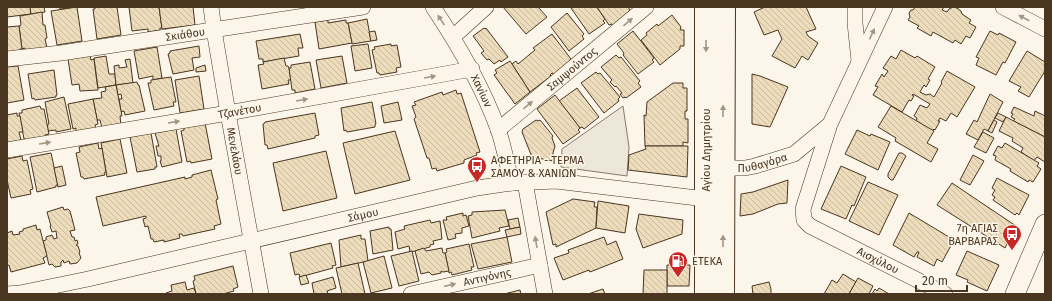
<svg xmlns="http://www.w3.org/2000/svg" width="1052" height="301" font-family="'Fira Sans',sans-serif">
<style>
.parking{fill:#ede7d9;stroke:#887966}
.building{fill:url(#building-back-hatch);stroke:#4a3520}
.lines{fill:none;stroke-linecap:round;stroke-linejoin:round}
.minor-casing{stroke:#4a3520;stroke-width:16}
.tertiary-casing{stroke:#4a3520;stroke-width:20}
.secondary-casing{stroke:#4a3520;stroke-width:24}
.minor{stroke:#fbf6e9;stroke-width:15}
.tertiary{stroke:#fbf6e9;stroke-width:19}
.secondary{stroke:#fbf6e9;stroke-width:22}
.oneway{fill:#a29684}
.labels{text-anchor:middle;stroke-width:3;stroke-linejoin:round;paint-order:stroke}
.street-label{font-size:11px;fill:#4a3520;stroke:#fbf6e9}
.poi-label{font-size:11px;fill:#4a3520;stroke:#fbf6e9;text-anchor:start}
</style>
<defs>
<pattern id="building-back-hatch" width="6" height="6" patternUnits="userSpaceOnUse"><rect width="6" height="6" fill="#ecdcbc"/><path d="M-1 5l2 2M0 0l6 6M5-1l2 2" fill="none" stroke="#ccbda1"/></pattern>
</defs>
<rect width="100%" height="100%" fill="#fbf6e9"/>
<!-- parking -->
<path class="parking" d="M 623,106 L 629,147 L 627,176 L 561,167 L 562,149 Z"/>
<!-- building -->
<g class="building">
<path d="M 7,7 L 30,7 L 31,14 L 7,17 Z"/>
<path d="M 30,7 L 44,7 L 45,12 L 31,14 Z"/>
<path d="M 59,7 L 77,7 L 60,9 Z"/>
<path d="M 77,7 L 82,41 L 57,45 L 51,11 Z"/>
<path d="M 95,7 L 117,7 L 121,35 L 97,39 L 93,9 L 95,9 Z"/>
<path d="M 129,7 L 159,7 L 162,28 L 160,28 L 160,30 L 148,32 L 148,29 L 132,31 Z"/>
<path d="M 159,7 L 193,7 L 195,25 L 162,29 Z"/>
<path d="M 503,7 L 538,7 L 547,17 L 526,34 Z"/>
<path d="M 572,7 L 597,7 L 605,19 L 603,21 L 605,23 L 589,34 L 571,8 Z"/>
<path d="M 597,7 L 628,7 L 630,10 L 628,12 L 630,15 L 613,26 L 612,24 L 609,25 Z"/>
<path d="M 765,7 L 806,7 L 816,29 L 806,32 L 808,36 L 818,43 L 808,60 L 802,56 L 795,68 L 772,56 L 782,39 L 778,30 L 764,35 L 754,12 Z"/>
<path d="M 915,7 L 944,7 L 942,10 L 947,12 L 949,9 L 953,7 L 957,8 L 961,11 L 962,14 L 971,20 L 969,23 L 976,27 L 970,38 L 966,36 L 961,44 L 955,40 L 953,43 L 933,32 L 931,36 L 917,28 L 919,26 L 908,20 L 910,17 L 909,13 L 911,10 L 913,10 Z"/>
<path d="M 42,12 L 43,25 L 45,25 L 47,38 L 45,39 L 47,48 L 25,51 L 25,48 L 22,49 L 19,26 L 21,25 L 20,16 Z"/>
<path d="M 567,13 L 584,34 L 582,36 L 584,39 L 569,51 L 551,27 Z"/>
<path d="M 672,15 L 681,27 L 680,30 L 684,30 L 684,46 L 680,46 L 680,49 L 660,65 L 641,40 L 647,35 L 646,33 L 657,24 L 658,26 Z"/>
<path d="M 367,19 L 371,41 L 352,44 L 348,23 Z"/>
<path d="M 328,20 L 328,23 L 346,20 L 346,23 L 348,23 L 352,43 L 319,49 L 315,22 Z"/>
<path d="M 19,26 L 22,49 L 20,49 L 20,52 L 7,53 L 7,27 Z"/>
<path d="M 484,28 L 485,29 L 486,28 L 508,57 L 501,62 L 500,60 L 494,64 L 489,59 L 487,60 L 481,53 L 484,51 L 473,36 Z"/>
<path d="M 375,31 L 377,40 L 371,41 L 369,32 Z"/>
<path d="M 633,31 L 654,58 L 652,60 L 654,62 L 638,74 L 623,55 L 624,53 L 617,44 Z"/>
<path d="M 990,31 L 998,35 L 999,33 L 1016,42 L 1005,63 L 1003,62 L 996,75 L 976,65 L 979,58 L 976,57 Z"/>
<path d="M 300,34 L 303,48 L 298,48 L 299,56 L 263,62 L 263,59 L 259,59 L 256,41 Z"/>
<path d="M 552,34 L 571,59 L 569,61 L 570,62 L 554,74 L 552,73 L 550,75 L 551,76 L 530,92 L 512,64 L 516,61 L 518,64 L 535,50 L 533,48 Z"/>
<path d="M 368,44 L 372,68 L 355,71 L 351,46 Z"/>
<path d="M 391,44 L 391,46 L 397,45 L 401,67 L 396,68 L 397,72 L 380,75 L 379,73 L 377,73 L 372,50 L 375,49 L 374,47 Z"/>
<path d="M 199,46 L 200,57 L 192,58 L 194,70 L 173,74 L 168,54 L 170,53 L 170,51 Z"/>
<path d="M 157,47 L 162,78 L 153,80 L 153,76 L 139,79 L 134,51 Z"/>
<path d="M 901,50 L 915,58 L 917,56 L 935,67 L 928,79 L 930,80 L 926,87 L 924,85 L 920,92 L 926,95 L 930,94 L 934,97 L 942,83 L 941,82 L 947,71 L 975,87 L 957,117 L 951,113 L 946,121 L 940,118 L 938,121 L 940,121 L 935,130 L 934,129 L 932,131 L 916,121 L 917,118 L 914,116 L 920,105 L 927,108 L 930,104 L 913,94 L 912,95 L 914,96 L 911,101 L 909,100 L 902,112 L 873,95 L 878,87 L 875,86 L 882,74 L 884,77 L 888,71 L 883,68 L 891,56 L 896,59 Z"/>
<path d="M 1027,51 L 1045,62 L 1045,71 L 1029,97 L 1018,91 L 1021,87 L 1009,81 Z"/>
<path d="M 90,55 L 91,60 L 94,59 L 98,90 L 80,91 L 79,84 L 72,85 L 68,59 Z"/>
<path d="M 616,55 L 619,58 L 621,57 L 640,81 L 638,83 L 641,87 L 626,98 L 625,97 L 623,98 L 620,94 L 622,93 L 616,86 L 615,87 L 610,82 L 612,80 L 601,67 Z"/>
<path d="M 106,56 L 109,74 L 115,74 L 116,85 L 98,88 L 94,58 Z"/>
<path d="M 342,56 L 347,83 L 321,88 L 316,60 Z"/>
<path d="M 284,58 L 286,66 L 288,66 L 289,68 L 291,80 L 288,80 L 289,84 L 262,89 L 258,65 L 264,64 L 263,62 Z"/>
<path d="M 130,59 L 133,83 L 116,85 L 114,66 L 119,65 L 119,68 L 127,67 L 125,60 Z"/>
<path d="M 510,61 L 530,92 L 515,104 L 494,75 L 497,73 L 495,70 Z"/>
<path d="M 310,62 L 315,89 L 295,93 L 295,90 L 292,90 L 289,68 L 291,68 L 291,65 Z"/>
<path d="M 205,65 L 206,71 L 196,72 L 196,68 Z"/>
<path d="M 18,66 L 24,100 L 7,103 L 7,67 Z"/>
<path d="M 54,70 L 57,95 L 56,95 L 56,97 L 35,100 L 34,98 L 32,99 L 28,74 Z"/>
<path d="M 596,72 L 598,74 L 600,73 L 620,97 L 618,99 L 619,101 L 604,113 L 581,83 Z"/>
<path d="M 752,74 L 760,76 L 788,87 L 770,127 L 752,124 Z"/>
<path d="M 199,76 L 204,109 L 180,113 L 175,80 Z"/>
<path d="M 171,77 L 176,102 L 173,102 L 174,106 L 154,110 L 148,83 L 151,83 L 151,80 Z"/>
<path d="M 137,82 L 138,85 L 139,85 L 145,111 L 125,115 L 124,111 L 121,112 L 119,99 L 122,99 L 121,94 L 118,95 L 116,85 Z"/>
<path d="M 673,83 L 683,83 L 683,88 L 687,88 L 687,111 L 685,111 L 685,119 L 688,119 L 688,143 L 683,142 L 683,146 L 645,146 L 644,115 L 646,116 L 647,102 Z"/>
<path d="M 116,85 L 122,116 L 120,116 L 121,125 L 102,128 L 100,120 L 97,120 L 93,99 L 102,98 L 101,92 L 106,91 L 105,87 Z"/>
<path d="M 577,88 L 599,117 L 584,129 L 582,127 L 580,128 L 559,101 Z"/>
<path d="M 456,90 L 457,94 L 461,93 L 480,152 L 476,153 L 477,155 L 464,160 L 464,163 L 437,171 L 436,168 L 432,169 L 429,158 L 427,158 L 414,119 L 416,117 L 412,106 L 416,105 L 414,102 L 442,92 L 443,95 Z"/>
<path d="M 990,94 L 1003,102 L 988,131 L 984,129 L 978,140 L 966,134 L 974,120 L 977,122 Z"/>
<path d="M 555,95 L 580,128 L 578,130 L 580,132 L 563,144 L 537,109 Z"/>
<path d="M 64,97 L 71,129 L 56,132 L 56,130 L 48,131 L 47,125 L 49,124 L 45,102 Z"/>
<path d="M 93,99 L 98,124 L 95,125 L 96,128 L 76,132 L 76,128 L 73,129 L 68,104 Z"/>
<path d="M 372,102 L 376,124 L 375,125 L 375,127 L 347,132 L 346,130 L 344,131 L 341,108 Z"/>
<path d="M 398,102 L 402,120 L 384,123 L 381,106 Z"/>
<path d="M 40,106 L 41,109 L 44,109 L 49,134 L 45,135 L 46,137 L 27,141 L 26,139 L 24,139 L 19,113 L 22,113 L 22,110 Z"/>
<path d="M 891,106 L 934,131 L 927,143 L 938,149 L 931,162 L 895,141 L 896,138 L 878,127 Z"/>
<path d="M 1014,107 L 1034,116 L 1035,111 L 1045,116 L 1045,137 L 1013,121 L 1015,119 L 1011,117 L 1013,114 L 1011,113 Z"/>
<path d="M 17,113 L 17,116 L 20,116 L 23,132 L 19,132 L 21,140 L 7,143 L 7,115 Z"/>
<path d="M 315,113 L 319,135 L 315,136 L 315,138 L 268,149 L 267,145 L 265,145 L 263,124 L 265,123 L 265,122 Z"/>
<path d="M 998,113 L 1006,117 L 1003,122 L 995,118 Z"/>
<path d="M 1006,117 L 1045,137 L 1045,162 L 1037,157 L 1034,161 L 1021,152 L 1023,148 L 1012,141 L 1013,138 L 999,131 Z"/>
<path d="M 536,120 L 538,121 L 540,120 L 553,136 L 552,138 L 555,146 L 553,153 L 553,161 L 532,157 L 522,132 L 523,129 Z"/>
<path d="M 994,120 L 997,122 L 992,133 L 988,131 Z"/>
<path d="M 205,123 L 212,159 L 191,163 L 190,161 L 187,162 L 181,131 L 184,130 L 184,127 Z"/>
<path d="M 176,129 L 182,162 L 162,167 L 160,161 L 161,161 L 161,156 L 158,156 L 156,146 L 159,146 L 155,133 Z"/>
<path d="M 857,130 L 870,136 L 871,134 L 890,142 L 878,170 L 845,154 Z"/>
<path d="M 395,131 L 410,180 L 355,194 L 343,143 Z"/>
<path d="M 983,132 L 994,138 L 986,153 L 974,147 Z"/>
<path d="M 151,133 L 157,167 L 155,167 L 155,169 L 137,172 L 130,137 Z"/>
<path d="M 120,139 L 127,173 L 107,177 L 101,143 Z"/>
<path d="M 98,143 L 99,149 L 102,148 L 106,172 L 104,173 L 105,175 L 84,179 L 83,177 L 81,177 L 76,153 L 80,152 L 79,147 Z"/>
<path d="M 1005,143 L 1039,163 L 1037,166 L 1041,169 L 1033,182 L 1029,180 L 1028,182 L 1010,171 L 1011,169 L 995,160 L 996,156 L 993,155 L 998,146 L 1002,148 Z"/>
<path d="M 645,146 L 688,146 L 687,177 L 628,170 L 629,155 L 646,149 Z"/>
<path d="M 326,151 L 337,198 L 283,211 L 273,163 Z"/>
<path d="M 51,153 L 58,185 L 56,185 L 56,187 L 37,192 L 30,157 Z"/>
<path d="M 899,153 L 902,153 L 906,156 L 893,180 L 891,180 L 888,177 L 888,174 Z"/>
<path d="M 973,155 L 984,161 L 970,185 L 960,180 Z"/>
<path d="M 22,156 L 23,161 L 27,160 L 33,189 L 30,190 L 31,194 L 11,198 L 7,180 L 7,159 Z"/>
<path d="M 62,166 L 66,185 L 58,187 L 54,168 Z"/>
<path d="M 841,166 L 866,177 L 854,206 L 852,205 L 846,219 L 821,209 Z"/>
<path d="M 211,170 L 218,199 L 216,200 L 221,224 L 214,226 L 215,229 L 183,236 L 182,234 L 179,234 L 180,238 L 164,242 L 164,240 L 154,242 L 153,239 L 151,239 L 148,226 L 145,227 L 143,219 L 146,218 L 146,216 L 103,226 L 96,197 L 185,177 L 185,179 L 192,177 L 192,175 Z"/>
<path d="M 997,178 L 1029,195 L 1019,215 L 1017,213 L 1015,215 L 993,200 L 995,197 L 992,195 L 995,190 L 992,188 Z"/>
<path d="M 788,180 L 787,203 L 778,204 L 753,214 L 740,216 L 741,194 L 753,192 Z"/>
<path d="M 868,182 L 898,195 L 879,235 L 849,221 Z"/>
<path d="M 952,183 L 1016,226 L 1005,248 L 937,205 Z"/>
<path d="M 573,199 L 595,202 L 594,207 L 597,207 L 596,228 L 556,247 L 556,244 L 553,245 L 546,212 Z"/>
<path d="M 598,201 L 629,206 L 625,233 L 596,228 Z"/>
<path d="M 63,207 L 64,210 L 68,209 L 70,211 L 75,230 L 70,231 L 72,237 L 74,237 L 75,241 L 77,240 L 78,244 L 76,245 L 77,246 L 78,246 L 80,252 L 79,253 L 81,258 L 77,263 L 70,264 L 69,261 L 64,263 L 63,260 L 61,262 L 61,266 L 55,267 L 52,264 L 49,265 L 43,241 L 46,240 L 46,237 L 52,235 L 54,239 L 57,238 L 56,231 L 52,232 L 50,226 L 51,226 L 47,212 Z"/>
<path d="M 505,210 L 509,226 L 499,228 L 500,231 L 472,238 L 468,216 L 472,215 L 472,212 Z"/>
<path d="M 463,213 L 463,216 L 466,215 L 469,226 L 462,228 L 462,233 L 455,234 L 456,238 L 448,240 L 443,220 L 447,220 L 446,217 Z"/>
<path d="M 909,213 L 954,240 L 942,262 L 937,259 L 934,266 L 917,257 L 919,252 L 917,252 L 914,257 L 893,245 Z"/>
<path d="M 639,214 L 683,220 L 682,234 L 643,248 L 636,229 Z"/>
<path d="M 518,218 L 520,227 L 510,229 L 508,220 Z"/>
<path d="M 430,220 L 431,223 L 440,221 L 442,239 L 433,241 L 434,244 L 430,245 L 430,247 L 415,251 L 410,252 L 409,246 L 398,249 L 395,232 L 405,229 L 404,226 Z"/>
<path d="M 36,225 L 37,230 L 40,229 L 47,256 L 43,258 L 45,263 L 11,272 L 9,265 L 7,266 L 7,233 L 12,231 L 13,235 L 20,234 L 19,232 L 23,231 L 23,229 Z"/>
<path d="M 389,227 L 389,229 L 391,229 L 393,250 L 373,254 L 370,231 Z"/>
<path d="M 520,227 L 521,234 L 507,237 L 505,230 Z"/>
<path d="M 361,235 L 361,239 L 365,239 L 368,261 L 341,267 L 339,240 Z"/>
<path d="M 507,237 L 512,262 L 478,269 L 471,244 Z"/>
<path d="M 604,237 L 607,245 L 616,241 L 623,259 L 590,272 L 589,270 L 563,280 L 554,258 L 569,253 L 568,250 Z"/>
<path d="M 331,243 L 336,265 L 332,266 L 333,268 L 300,277 L 299,274 L 295,275 L 290,253 Z"/>
<path d="M 469,244 L 474,267 L 471,267 L 472,270 L 452,275 L 451,272 L 449,273 L 445,253 L 447,252 L 446,249 Z"/>
<path d="M 424,248 L 426,251 L 442,248 L 443,253 L 445,253 L 449,271 L 443,272 L 441,271 L 441,273 L 432,275 L 429,272 L 421,274 L 415,251 Z"/>
<path d="M 412,251 L 419,281 L 399,286 L 391,256 Z"/>
<path d="M 967,251 L 999,265 L 987,291 L 967,282 L 968,280 L 956,275 Z"/>
<path d="M 384,256 L 392,288 L 371,293 L 363,262 Z"/>
<path d="M 358,263 L 365,294 L 342,294 L 336,268 Z"/>
<path d="M 667,265 L 690,265 L 689,286 L 667,286 Z"/>
<path d="M 233,266 L 238,287 L 233,289 L 234,291 L 223,294 L 196,294 L 193,281 L 195,280 L 194,276 Z"/>
<path d="M 644,270 L 667,270 L 667,294 L 643,294 Z"/>
<path d="M 843,274 L 856,282 L 849,294 L 824,294 L 832,280 L 837,283 Z"/>
<path d="M 306,275 L 309,283 L 301,285 L 299,277 Z"/>
<path d="M 333,277 L 336,288 L 327,291 L 328,294 L 314,294 L 312,283 Z"/>
<path d="M 858,278 L 873,286 L 869,294 L 849,294 Z"/>
<path d="M 185,282 L 187,290 L 194,288 L 196,294 L 166,294 L 166,293 L 172,291 L 171,285 Z"/>
<path d="M 769,282 L 771,289 L 771,294 L 753,294 L 752,286 Z"/>
<path d="M 879,288 L 889,294 L 872,294 L 875,289 L 877,291 Z"/>
<path d="M 603,289 L 605,294 L 588,294 Z"/>
<path d="M 520,290 L 521,294 L 504,294 Z"/>
</g>
<g class="lines">
<defs>
<g id="minor">
<path id="s1" d="M 211,7 L 214,30 L 228,113 L 261,294"/>
<path id="s2" d="M 433,7 C 459,46 482,85 498,129 C 504,146 507,165 512,183"/>
<path d="M 855,7 L 855,23 L 859,61"/>
<path id="s3" d="M 885,7 L 830,124 L 803,209 L 804,220 L 810,226 L 945,294"/>
<path d="M 1003,7 L 1045,29"/>
<path d="M 453,37 L 486,7"/>
<path id="s4" d="M 7,59 L 61,53 L 363,7"/>
<path id="s5" d="M 498,130 L 646,7"/>
<path id="s6" d="M 7,150 L 228,113 L 472,69"/>
<path id="s7" d="M 714,168 L 745,168 L 755,166 L 794,154 L 829,125"/>
<path d="M 525,182 L 545,294"/>
<path id="s8" d="M 7,294 L 20,293 L 88,279 L 477,188 L 512,183 L 556,181 L 714,200"/>
<path id="s9" d="M 411,294 L 540,265"/>
</g>
<path id="tertiary" d="M 1015,294 L 1045,224"/>
<g id="secondary">
<path d="M 706,7 L 706,294"/>
<path d="M 723,294 L 724,7"/>
</g>
</defs>
<!-- minor casing -->
<use href="#minor" class="minor-casing"/>
<!-- tertiary casing -->
<use href="#tertiary" class="tertiary-casing"/>
<!-- secondary casing -->
<use href="#secondary" class="secondary-casing"/>
<!-- minor -->
<use href="#minor" class="minor"/>
<!-- tertiary -->
<use href="#tertiary" class="tertiary"/>
<!-- secondary -->
<use href="#secondary" class="secondary"/>
</g>
<!-- one-way arrows -->
<defs><path id="oneway-solid" d="M-6-.8H1V-3.2L6.5 0L1 3.2V.8H-6Z"/></defs>
<g class="oneway">
<use href="#oneway-solid" transform="translate(1024 18) rotate(-152)"/>
<use href="#oneway-solid" transform="translate(441 20) rotate(-123)"/>
<use href="#oneway-solid" transform="translate(628 22) rotate(-40)"/>
<use href="#oneway-solid" transform="translate(872 34) rotate(-65)"/>
<use href="#oneway-solid" transform="translate(706 46) rotate(90)"/>
<use href="#oneway-solid" transform="translate(430 77) rotate(-10)"/>
<use href="#oneway-solid" transform="translate(302 100) rotate(-10)"/>
<use href="#oneway-solid" transform="translate(528 105) rotate(-40)"/>
<use href="#oneway-solid" transform="translate(723 111) rotate(-89)"/>
<use href="#oneway-solid" transform="translate(174 122) rotate(-9)"/>
<use href="#oneway-solid" transform="translate(45 143) rotate(-9)"/>
<use href="#oneway-solid" transform="translate(723 241) rotate(-90)"/>
<use href="#oneway-solid" transform="translate(536 242) rotate(-100)"/>
<use href="#oneway-solid" transform="translate(450 285) rotate(-13)"/>
</g>
<!-- icons -->
<defs>
<symbol id="bus-pin" viewBox="-11 -11 22 30"><path d="M0 17L-7.5 6A9.5 9.5 0 1 1 7.5 6Z" fill="#c62828" stroke="#fbf6e9"/><path d="M-5-6H5V4H4V6H2V4H-2V6H-4V4H-5ZM-3.5-4V0h7V-4ZM-3.5 1.2v1.5H-2V1.2ZM2 1.2v1.5H3.5V1.2Z" fill="#fff"/></symbol>
<symbol id="fuel-pin" viewBox="-11 -11 22 30"><path d="M0 17L-7.5 6A9.5 9.5 0 1 1 7.5 6Z" fill="#c62828" stroke="#fbf6e9"/><path d="M-5.5-6h7V0h2V4h1.3V-2.5L3-4.5l.8-.8L6-3V5H2.5V1h-1V6h-7ZM-4.2-4.7v3.2H.2V-4.7Z" fill="#fff"/></symbol>
</defs>
<g fill-rule="evenodd">
<use href="#bus-pin" x="466" y="155" width="22" height="30"/>
<use href="#bus-pin" x="1001" y="223" width="22" height="30"/>
<use href="#fuel-pin" x="667" y="250" width="22" height="30"/>
</g>
<g class="labels">
<!-- street labels -->
<g class="street-label">
<text dy="4" stroke="none"><textPath href="#s4" startOffset="180">Σκιάθου</textPath></text>
<text dy="4" stroke="none"><textPath href="#s5" startOffset="96">Σαμψούντος</textPath></text>
<text dy="4" stroke="none"><textPath href="#s2" startOffset="97">Χανίων</textPath></text>
<text dy="4" stroke="none"><textPath href="#s6" startOffset="236">Τζανέτου</textPath></text>
<text transform="translate(706 150) rotate(-90)" y="4">Αγίου Δημητρίου</text>
<text dy="4" stroke="none"><textPath href="#s1" startOffset="146">Μενελάου</textPath></text>
<text dy="4" stroke="none"><textPath href="#s7" startOffset="49">Πυθαγόρα</textPath></text>
<text dy="4" stroke="none"><textPath href="#s8" startOffset="365">Σάμου</textPath></text>
<text dy="4" stroke="none"><textPath href="#s3" startOffset="314">Αισχύλου</textPath></text>
<text dy="4" stroke="none"><textPath href="#s9" startOffset="78">Αντιγόνης</textPath></text>
</g>
<!-- poi labels -->
<g class="poi-label">
<text x="491" y="164">ΑΦΕΤΗΡΙΑ - ΤΕΡΜΑ<tspan x="491" dy="13">ΣΑΜΟΥ &amp; ΧΑΝΙΩΝ</tspan></text>
<text x="998" y="232" text-anchor="end">7η ΑΓΙΑΣ<tspan x="998" dy="13">ΒΑΡΒΑΡΑΣ</tspan></text>
<text x="692" y="265">ΕΤΕΚΑ</text>
</g>
</g>
<!-- border -->
<rect width="1052" height="301" fill="none" stroke="#4a3520" stroke-width="16"/>
<!-- scale -->
<path d="M916 285v6h51v-6" fill="none" stroke="#4a3520" stroke-width="2"/>
<text x="922" y="285" font-size="12" fill="#4a3520" stroke="#fbf6e9" stroke-width="3" paint-order="stroke">20 m</text>
</svg>
